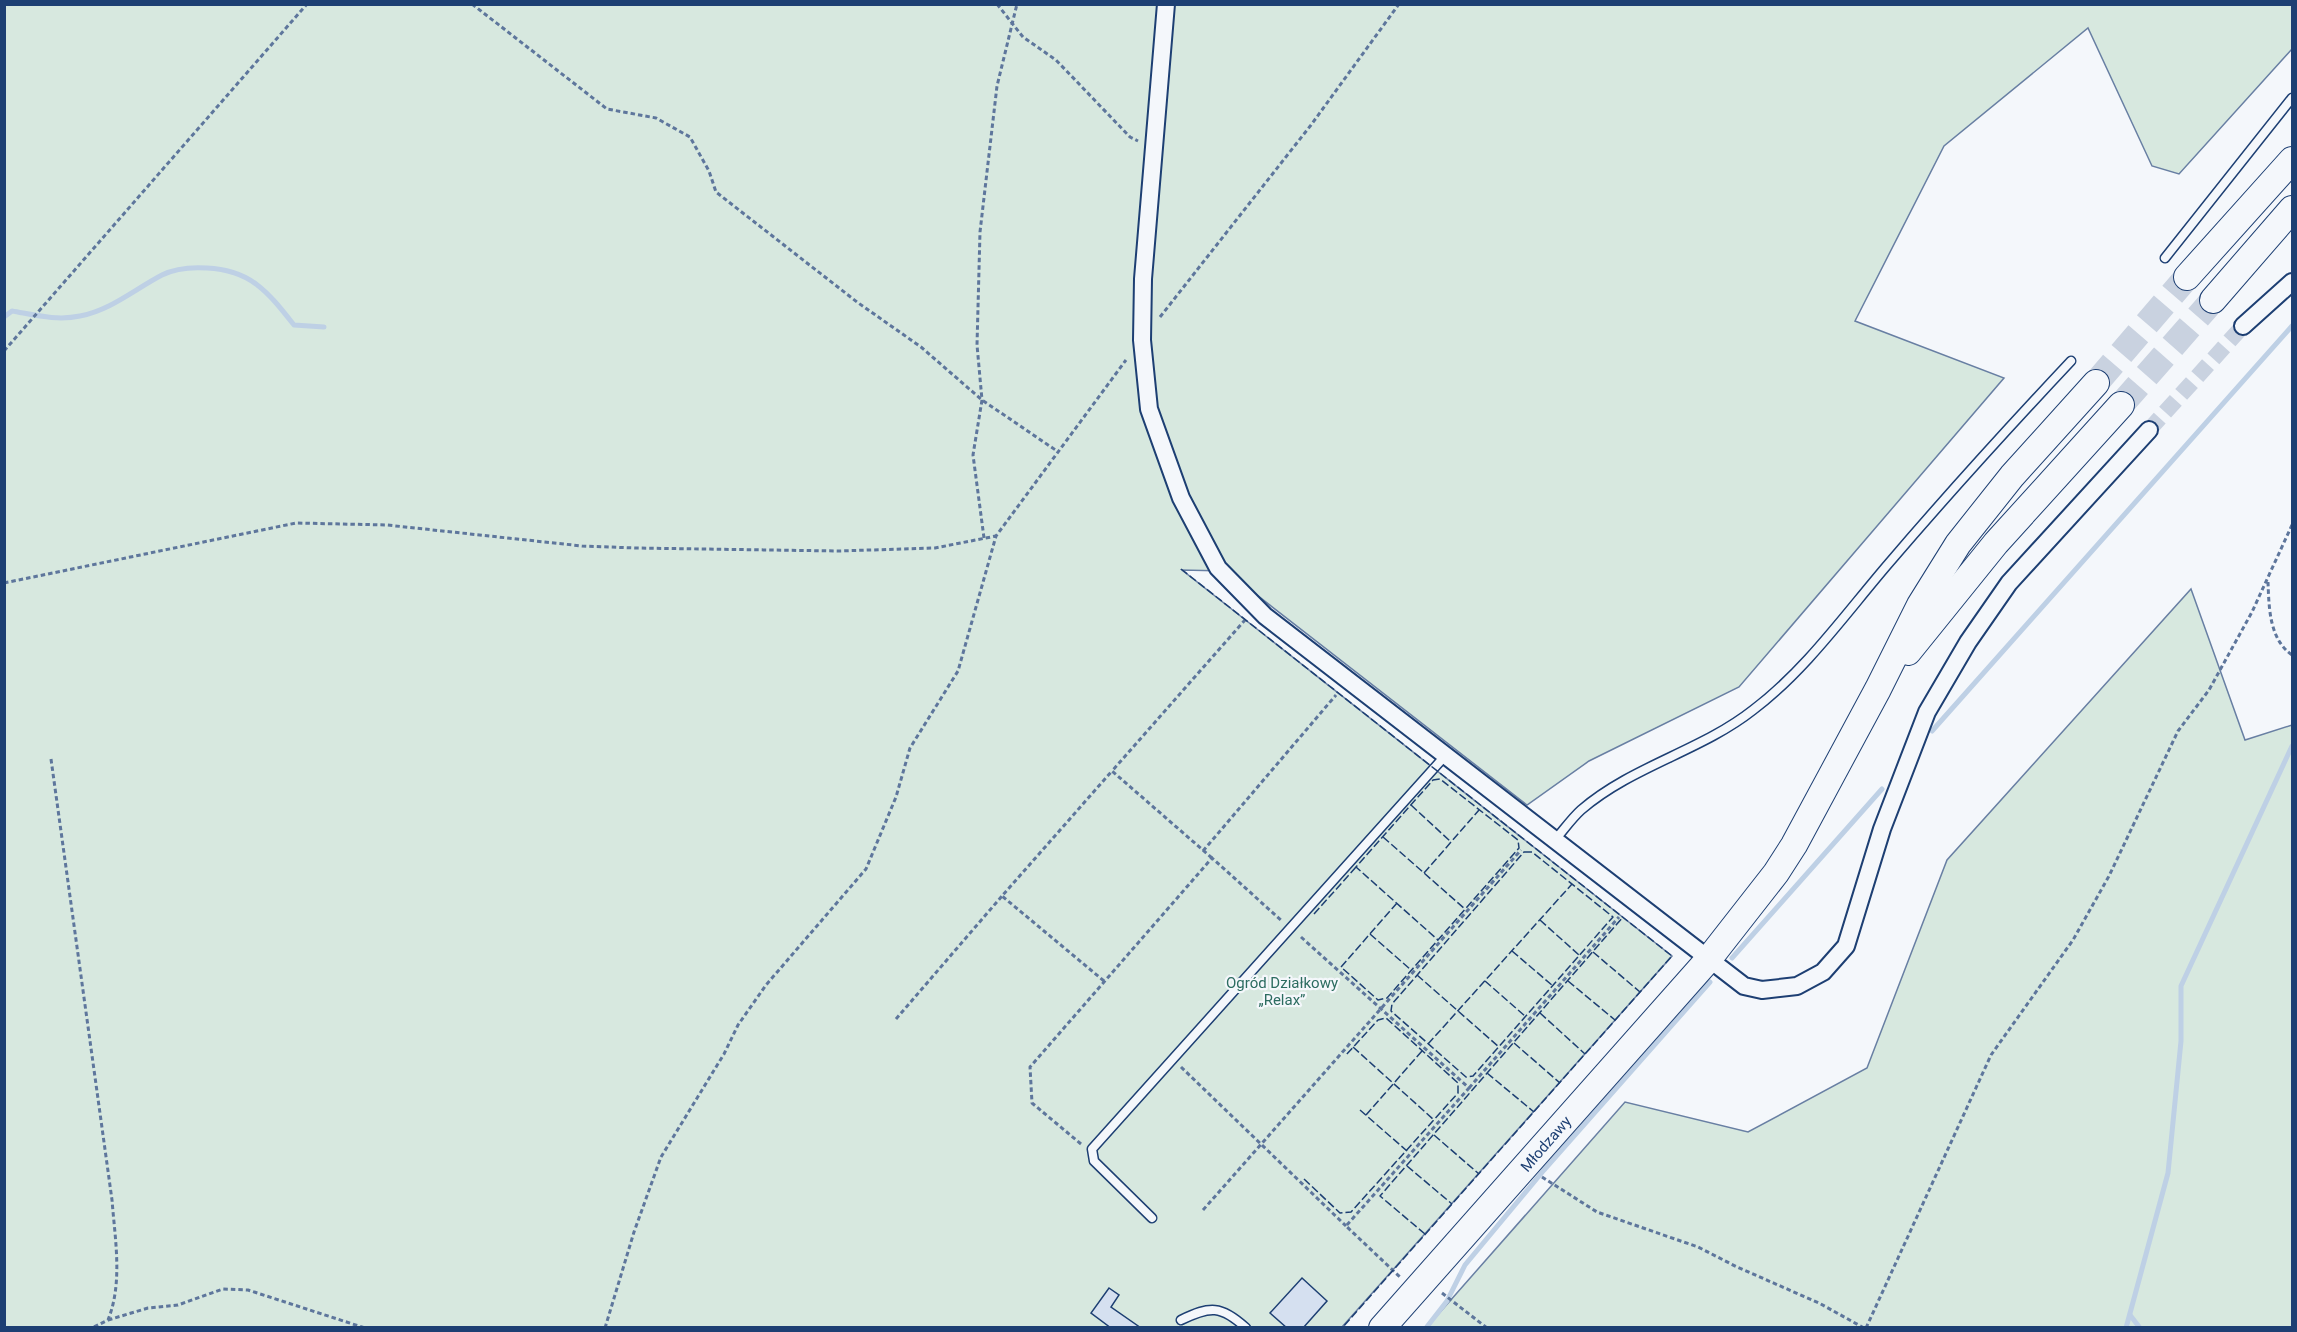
<svg xmlns="http://www.w3.org/2000/svg" width="2297" height="1332" font-family="Roboto,sans-serif">
<style>
.green{fill:#d7e8df;stroke:#687fa3;stroke-width:1.5}
.lines{fill:none;stroke-linecap:round;stroke-linejoin:round}
.stream{stroke:#bed0e5;stroke-width:5}
.building{fill:#d5e0f0;stroke:#1d3f73;stroke-width:1.5}
.street-tunnel{stroke:#c9d2e0;stroke-width:16;stroke-dasharray:16 8;stroke-linecap:butt}
.primary-tunnel{stroke:#c9d2e0;stroke-width:26;stroke-dasharray:26 13;stroke-linecap:butt}
.lane-casing{stroke:#1d3f73;stroke-width:11}
.street-casing{stroke:#1d3f73;stroke-width:20}
.primary-casing{stroke:#1d3f73;stroke-width:28}
.path{stroke:#5e769c;stroke-width:3;stroke-dasharray:4.5 3;stroke-linecap:butt}
.lane{stroke:#f4f7fb;stroke-width:8}
.street{stroke:#f4f7fb;stroke-width:16}
.primary{stroke:#f4f7fb;stroke-width:26}
.fence{stroke:#1d3f73;stroke-width:1.5;stroke-dasharray:8 3;stroke-linecap:butt}
.labels{text-anchor:middle;stroke-width:4.5;stroke-linejoin:round;paint-order:stroke}
.park-label{font-size:15px;fill:#2c6c60;stroke:#f4f7fb}
.street-label{font-size:15px;fill:#1d3f73;stroke:#f4f7fb}
</style>
<rect width="100%" height="100%" fill="#f4f7fb"/>
<!-- green -->
<g class="green">
<path d="M 5,5 L 2292,5 L 2292,49 L 2179,174 L 2152,166 L 2088,28 L 1944,146 L 1855,321 L 2004,378 L 1739,687 L 1589,761 L 1527,805 L 1226,571 L 1182,570 L 1672,956 L 1342,1327 L 5,1328 Z"/>
<path d="M 2191,589 L 2245,740 L 2292,725 L 2292,1327 L 1427,1327 L 1625,1102 L 1748,1132 L 1867,1068 L 1947,860 Z"/>
</g>
<g class="lines">
<!-- stream -->
<g class="stream">
<path d="M 4,317 L 12,311 C 35,315 57,321 80,316 C 111,310 135,289 162,275 C 176,268 192,267 207,268 C 251,270 268,292 294,325 L 324,327"/>
<path d="M 1932,731 L 2292,326"/>
<path d="M 1732,958 L 1882,789"/>
<path d="M 2130,1315 L 2140,1328"/>
<path d="M 1426,1328 L 1447,1301 L 1465,1265 L 1544,1170 L 1710,982"/>
<path d="M 2126,1328 L 2168,1173 L 2181,1041 L 2181,986 L 2292,746"/>
</g>
</g>
<!-- building -->
<g class="building">
<path d="M 1302,1278 L 1327,1301 L 1303,1328 L 1287,1328 L 1270,1313 Z"/>
<path d="M 1109,1288 L 1119,1295 L 1111,1307 L 1141,1328 L 1111,1328 L 1091,1313 Z"/>
</g>
<g class="lines">
<!-- street-tunnel -->
<path class="street-tunnel" d="M 2149,430 L 2243,326"/>
<!-- primary-tunnel -->
<g class="primary-tunnel">
<path d="M 2096,383 L 2187,277"/>
<path d="M 2121,405 L 2213,300"/>
</g>
<defs>
<g id="lane">
<path d="M 2165,258 L 2292,98"/>
<path d="M 1554,841 C 1563,831 1571,819 1581,810 C 1632,766 1701,751 1753,710 C 1806,670 1846,613 1889,563 C 1948,494 2009,427 2071,361"/>
<path d="M 1152,1218 L 1094,1161 L 1092,1149 L 1445,756"/>
<path d="M 1181,1320 C 1210,1306 1221,1305 1246,1328"/>
</g>
<g id="street">
<path d="M 1166,4 L 1143,279 L 1142,340 L 1149,409 L 1181,498 L 1218,568 L 1265,616 L 1744,986 L 1762,990 L 1797,986 L 1823,972 L 1846,946 L 1882,829 L 1927,712 L 1968,642 L 2009,583 L 2149,430"/>
<path d="M 2243,326 L 2292,282"/>
</g>
<g id="primary">
<path d="M 2187,277 L 2292,160"/>
<path d="M 2213,300 L 2292,209"/>
<path d="M 1908,652 L 1996,543 L 2121,405"/>
<path d="M 1382,1328 L 1708,960 L 1776,873 L 1794,845 L 1878,689 L 1920,605 L 1958,544 L 2012,476 L 2096,383"/>
</g>
</defs>
<!-- lane casing -->
<use href="#lane" class="lane-casing"/>
<!-- street casing -->
<use href="#street" class="street-casing"/>
<!-- primary casing -->
<use href="#primary" class="primary-casing"/>
<!-- path -->
<g class="path">
<path d="M 472,4 L 607,109 L 656,118 L 690,137 L 709,171 L 716,192 L 857,302 L 921,347 L 982,400 L 1057,451"/>
<path d="M 997,4 L 1023,37 L 1056,60 L 1130,137 L 1138,141"/>
<path d="M 1160,317 L 1311,125 L 1399,4"/>
<path d="M 4,351 L 307,4"/>
<path d="M 984,538 L 973,455 L 982,400 L 977,345 L 980,232 L 997,86 L 1017,4"/>
<path d="M 2268,582 C 2269,607 2269,639 2292,655"/>
<path d="M 4,583 L 296,523 L 387,525 L 582,546 L 635,548 L 838,551 L 935,548 L 996,536"/>
<path d="M 51,759 L 112,1200 C 115,1239 123,1283 108,1320 L 92,1328"/>
<path d="M 1203,851 L 1336,695"/>
<path d="M 1212,858 L 1112,771 L 1245,620"/>
<path d="M 1301,937 L 1469,1088 L 1346,1226 L 1401,1278"/>
<path d="M 1104,981 L 1002,896 L 1112,771"/>
<path d="M 896,1019 L 1002,896"/>
<path d="M 1181,1067 L 1346,1226"/>
<path d="M 1469,1088 L 1619,917"/>
<path d="M 1081,1144 L 1032,1103 L 1030,1067 L 1212,858 L 1282,921"/>
<path d="M 1542,1177 L 1597,1212 L 1698,1247 L 1737,1267 L 1819,1303 L 1864,1328"/>
<path d="M 1203,1210 L 1521,850"/>
<path d="M 1442,1293 L 1487,1328"/>
<path d="M 108,1320 L 148,1308 L 178,1305 L 223,1289 L 248,1290 L 365,1328"/>
<path d="M 605,1328 L 634,1232 L 661,1157 L 724,1054 L 738,1025 L 766,985 L 866,869 L 896,797 L 910,748 L 958,671 L 996,536 L 1126,360"/>
<path d="M 1866,1328 L 1991,1055 L 2073,940 L 2109,876 L 2178,731 L 2209,690 L 2252,612 L 2292,525"/>
</g>
<!-- lane -->
<use href="#lane" class="lane"/>
<!-- street -->
<use href="#street" class="street"/>
<!-- primary -->
<use href="#primary" class="primary"/>
<!-- fence -->
<g class="fence">
<path d="M 1181,569 L 1672,956 L 1342,1328"/>
<path d="M 1411,805 L 1451,842"/>
<path d="M 1383,837 L 1465,909"/>
<path d="M 1524,852 L 1532,852 L 1613,917 L 1473,1076 L 1466,1077 L 1391,1011 L 1392,1004 Z"/>
<path d="M 1424,873 L 1479,810"/>
<path d="M 1397,903 L 1341,967 L 1378,1000 L 1387,998 L 1519,848 L 1518,840 L 1440,779 L 1433,780 L 1356,867 L 1438,940"/>
<path d="M 1314,914 L 1356,867"/>
<path d="M 1540,920 L 1579,955"/>
<path d="M 1370,934 L 1411,970"/>
<path d="M 1512,951 L 1553,986"/>
<path d="M 1593,952 L 1640,992"/>
<path d="M 1417,975 L 1499,1047"/>
<path d="M 1485,981 L 1526,1017"/>
<path d="M 1568,981 L 1615,1020"/>
<path d="M 1540,1013 L 1585,1054"/>
<path d="M 1514,1043 L 1560,1083"/>
<path d="M 1428,1044 L 1572,884"/>
<path d="M 1353,1047 L 1434,1120"/>
<path d="M 1487,1073 L 1534,1112"/>
<path d="M 1360,1110 L 1407,1151"/>
<path d="M 1366,1115 L 1422,1051"/>
<path d="M 1434,1135 L 1479,1174"/>
<path d="M 1407,1166 L 1452,1204"/>
<path d="M 1304,1179 L 1340,1213 L 1351,1212 L 1458,1093 L 1458,1083 L 1386,1018 L 1378,1020 L 1346,1055"/>
<path d="M 1425,1234 L 1380,1196 L 1623,917"/>
</g>
</g>
<g class="labels">
<!-- park labels -->
<g class="park-label">
<text x="1282" y="988">Ogród Działkowy<tspan x="1282" dy="17">„Relax”</tspan></text>
</g>
<!-- street labels -->
<g class="street-label">
<text transform="translate(1546 1144) rotate(-49)" y="5">Młodzawy</text>
</g>
</g>
<!-- border -->
<rect width="2297" height="1332" fill="none" stroke="#1d3f73" stroke-width="12"/>
</svg>
